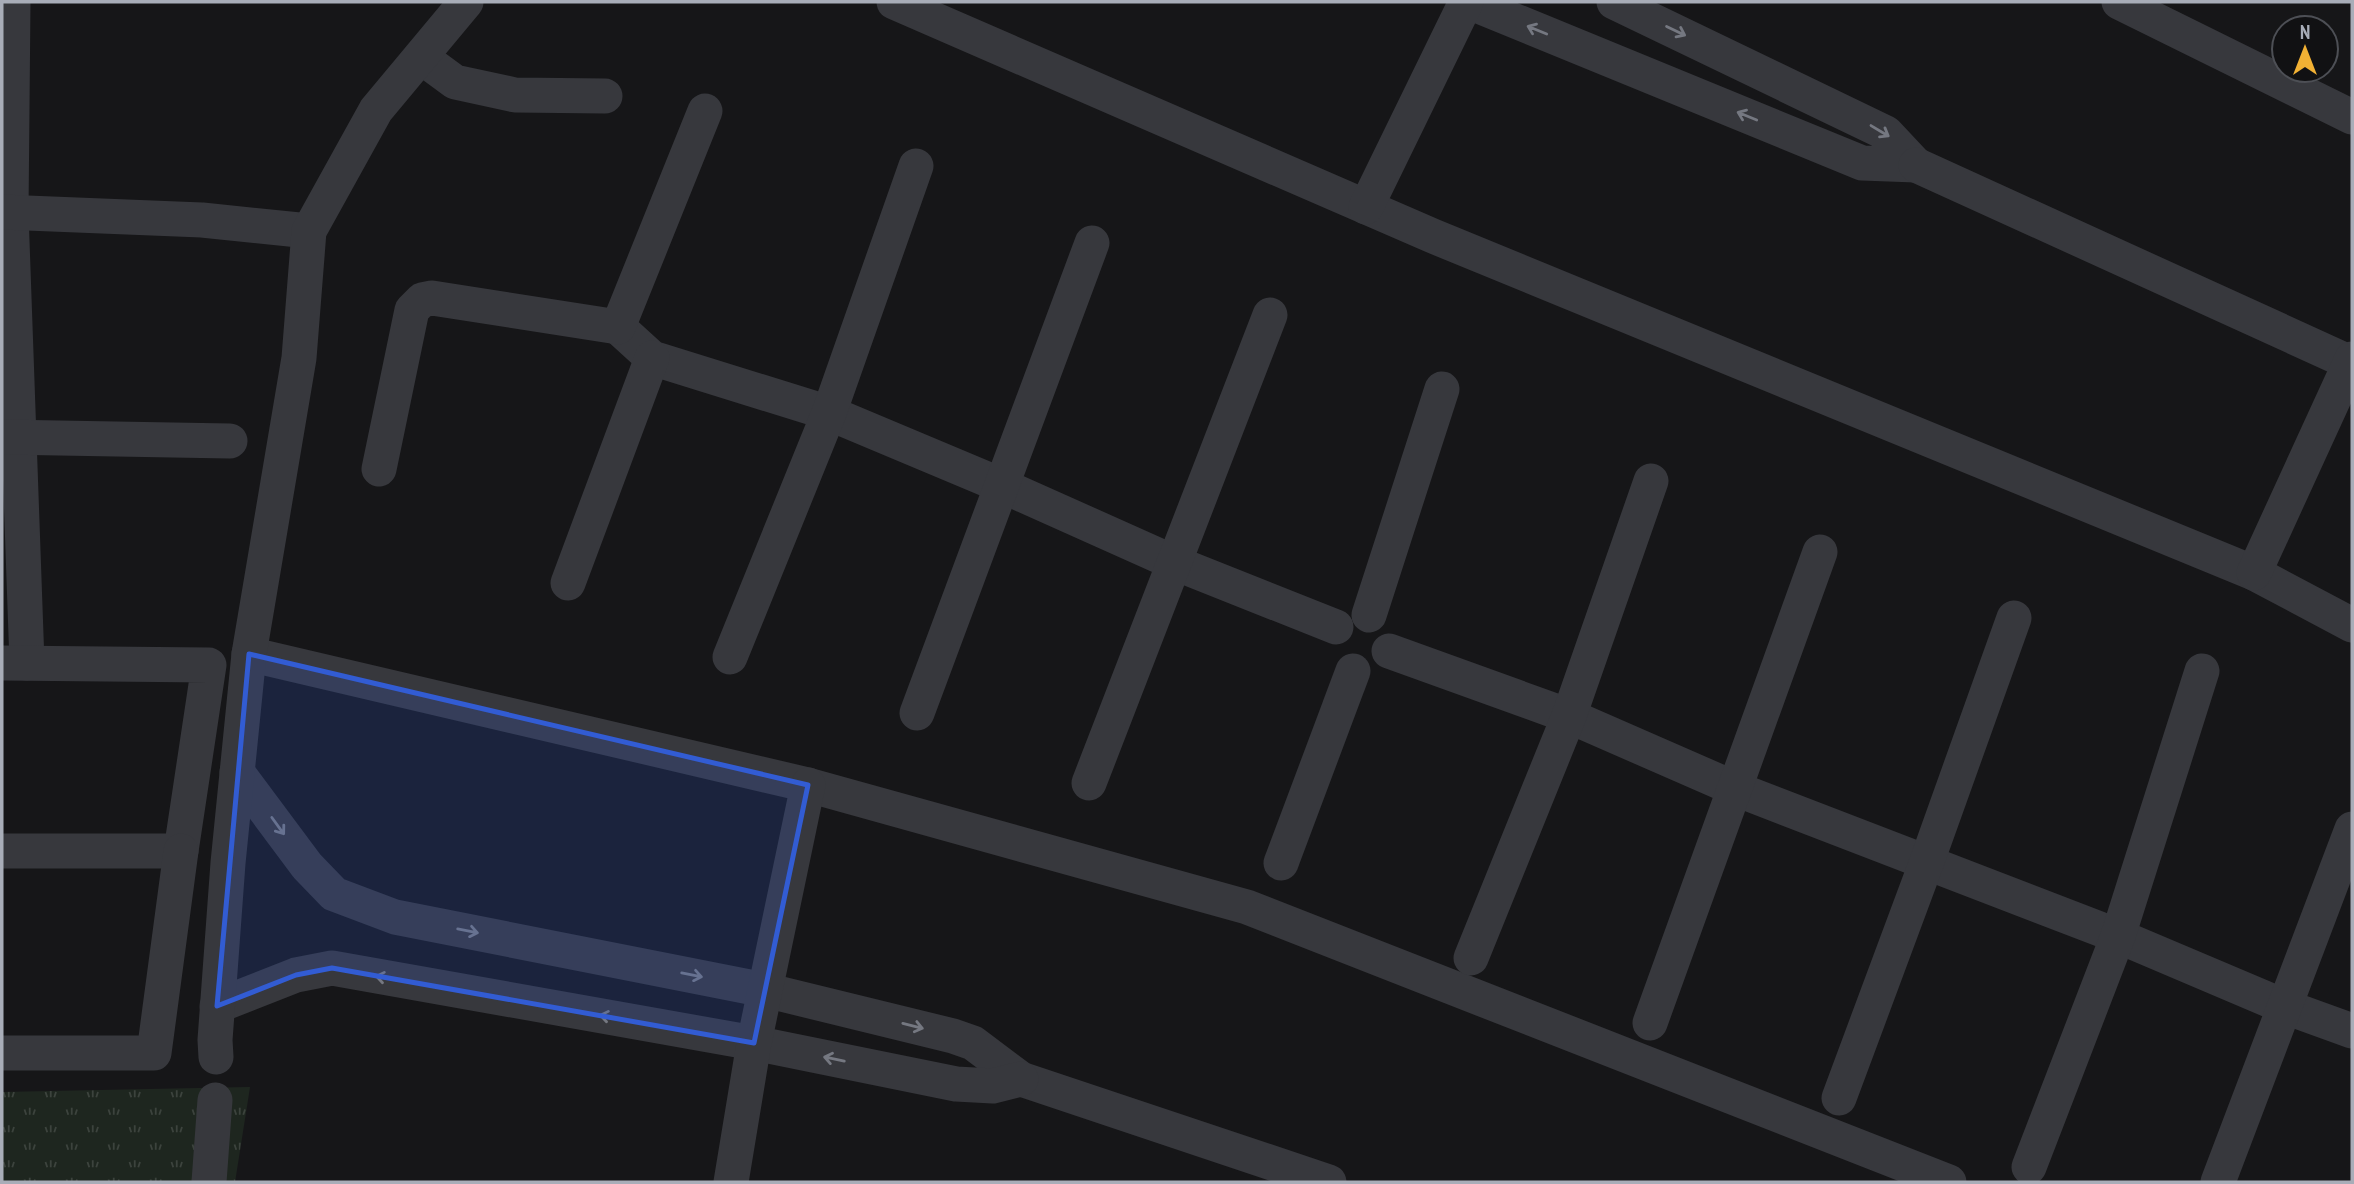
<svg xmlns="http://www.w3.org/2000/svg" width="2354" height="1184" font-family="'PT Sans Narrow',sans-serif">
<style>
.grass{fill:url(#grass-tufts)}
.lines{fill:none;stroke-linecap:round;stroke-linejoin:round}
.minor{stroke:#37383d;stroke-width:35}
.oneway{stroke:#757881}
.marked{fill:#325cd3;fill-opacity:0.2;stroke:#325cd3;stroke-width:5;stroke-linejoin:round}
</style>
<defs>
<pattern id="grass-tufts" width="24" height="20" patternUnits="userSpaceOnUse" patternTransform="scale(1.75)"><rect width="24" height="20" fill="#1e261f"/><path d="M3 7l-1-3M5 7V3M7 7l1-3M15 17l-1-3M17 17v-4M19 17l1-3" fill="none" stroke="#3c433d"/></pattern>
</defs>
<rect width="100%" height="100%" fill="#161618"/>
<!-- grass -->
<path class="grass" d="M 250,1087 L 235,1182 L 2,1182 L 2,1092 Z"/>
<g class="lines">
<!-- minor -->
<g class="minor">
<path d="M 13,2 L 11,213 L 27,663"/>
<path d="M 894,2 L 1433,236 L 2254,573 L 2352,625"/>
<path d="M 1469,2 L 1862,163 L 1916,165 L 1886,133 L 1614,2"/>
<path d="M 2119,2 L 2352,117"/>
<path d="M 421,57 L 455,82 L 515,95 L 605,96"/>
<path d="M 1916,165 L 2351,363"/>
<path d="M 1366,207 L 1466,2"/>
<path d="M 2,212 L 202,220 L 309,231"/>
<path d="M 618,327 L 652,358 L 829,413 L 1003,486 L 1175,563 L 1336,627"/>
<path d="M 2,437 L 230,441"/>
<path d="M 379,469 L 412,310 L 422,300 L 432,298 L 618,327 L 705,111"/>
<path d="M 2254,573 L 2352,359"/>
<path d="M 568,583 L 652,358"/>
<path d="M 1369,615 L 1442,389"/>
<path d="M 1389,651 L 1569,716 L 1736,789 L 2118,936 L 2283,1006 L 2352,1031"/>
<path d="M 249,654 L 808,785 L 1247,907 L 1949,1182"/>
<path d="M 730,657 L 829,413 L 916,166"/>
<path d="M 2,663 L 209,665 L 181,851 L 2,851"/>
<path d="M 917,713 L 1092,243"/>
<path d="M 237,772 L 307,866 L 334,894 L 395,917 L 765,990 L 953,1036 L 973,1043 L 1021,1079 L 1329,1182"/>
<path d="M 1089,783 L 1270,315"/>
<path d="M 1281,863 L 1353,671"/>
<path d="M 1471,958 L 1569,716 L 1651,481"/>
<path d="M 217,1006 L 296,975 L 332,968 L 754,1043 L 956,1084 L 993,1086 L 1021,1079"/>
<path d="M 1650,1023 L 1820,552"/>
<path d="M 2,1053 L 154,1053 L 181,851"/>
<path d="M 216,1057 L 215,1040 L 228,863 L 249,654 L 299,358 L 309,231 L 376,110 L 466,2"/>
<path d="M 1839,1098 L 1926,864 L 2014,618"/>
<path d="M 2029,1167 L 2118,936 L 2202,671"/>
<path d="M 209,1182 L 215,1100"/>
<path d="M 731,1182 L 754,1043 L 808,785"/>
<path d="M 2218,1182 L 2352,829"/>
</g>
</g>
<!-- one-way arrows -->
<defs><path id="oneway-shaft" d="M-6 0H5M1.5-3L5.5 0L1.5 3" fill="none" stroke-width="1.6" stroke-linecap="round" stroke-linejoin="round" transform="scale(1.75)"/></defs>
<g class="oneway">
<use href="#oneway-shaft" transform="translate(1537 30) rotate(-158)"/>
<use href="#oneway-shaft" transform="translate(1676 31) rotate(26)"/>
<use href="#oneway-shaft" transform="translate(1747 116) rotate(-158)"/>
<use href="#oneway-shaft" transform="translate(1880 131) rotate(31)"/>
<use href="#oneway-shaft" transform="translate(278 826) rotate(54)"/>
<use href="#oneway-shaft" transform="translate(468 931) rotate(11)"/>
<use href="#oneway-shaft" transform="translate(692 975) rotate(11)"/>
<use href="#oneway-shaft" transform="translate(386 978) rotate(-170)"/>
<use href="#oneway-shaft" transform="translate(610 1017) rotate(-170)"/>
<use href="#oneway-shaft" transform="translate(913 1026) rotate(14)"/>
<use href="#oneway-shaft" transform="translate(834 1059) rotate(-168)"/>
</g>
<!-- marked area -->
<path class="marked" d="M 249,654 L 808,785 L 754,1043 L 332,968 L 296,975 L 217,1006 Z"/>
<!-- border -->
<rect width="2354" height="1184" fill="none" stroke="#a8adb8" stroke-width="7"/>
<!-- north arrow -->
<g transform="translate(2305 49)"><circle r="33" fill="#111113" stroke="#4d4f55" stroke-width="2"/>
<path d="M0-5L12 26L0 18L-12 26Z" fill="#f2b134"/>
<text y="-10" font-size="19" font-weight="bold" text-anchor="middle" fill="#a8adb8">N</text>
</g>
</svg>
